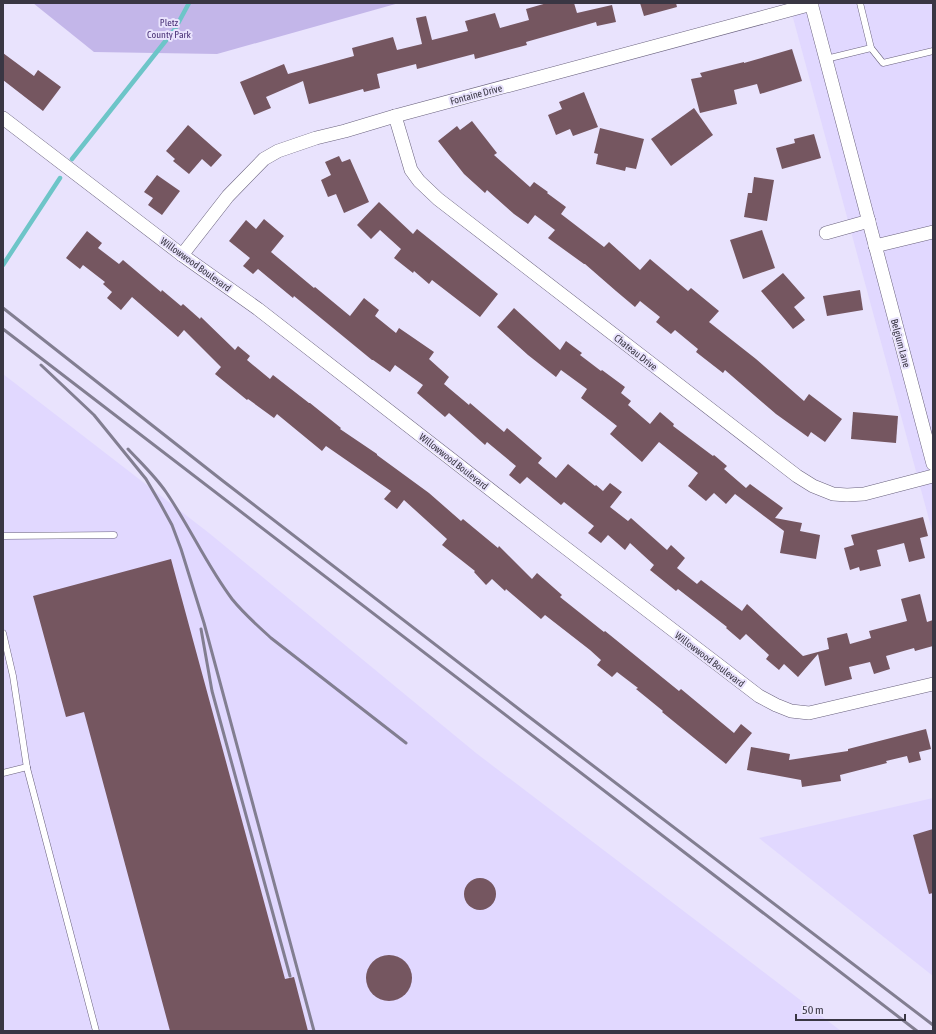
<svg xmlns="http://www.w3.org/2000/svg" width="936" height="1034" font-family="'Asap Condensed',sans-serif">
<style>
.built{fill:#e1d8ff}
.green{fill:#c3b6e9}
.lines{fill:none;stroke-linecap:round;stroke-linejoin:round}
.stream{stroke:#6dc5c8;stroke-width:4.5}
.building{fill:#755660}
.service-casing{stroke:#6a627e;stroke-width:7}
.minor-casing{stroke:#6a627e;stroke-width:14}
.service{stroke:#fff;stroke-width:6}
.minor{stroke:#fff;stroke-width:13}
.rail{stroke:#827e91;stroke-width:3}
.labels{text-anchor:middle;stroke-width:4;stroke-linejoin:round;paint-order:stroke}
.park-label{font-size:10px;fill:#493176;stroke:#e9e3fd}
.street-label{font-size:10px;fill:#393643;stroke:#e9e3fd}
</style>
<rect width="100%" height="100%" fill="#e9e3fd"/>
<!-- built -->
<g class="built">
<path d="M 789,3 L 933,3 L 933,534 Z"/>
<path d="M 3,374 L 209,533 L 476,753 L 841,1031 L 3,1031 Z"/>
<path d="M 933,798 L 933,976 L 759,838 Z"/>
</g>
<!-- green -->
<path class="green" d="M 33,3 L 399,3 L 217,54 L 94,52 Z"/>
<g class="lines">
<!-- stream -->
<g class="stream">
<path d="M 72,159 L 175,29 L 189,3"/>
<path d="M 3,265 L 60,178"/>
</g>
</g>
<!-- building -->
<g class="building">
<path d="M 547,3 L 574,3 L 577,13 L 612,5 L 616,22 L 597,26 L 596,22 L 526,42 L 527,45 L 475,59 L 474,54 L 417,69 L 416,64 L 377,74 L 380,88 L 364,92 L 363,89 L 309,104 L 303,81 L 266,97 L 271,108 L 254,115 L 240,82 L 284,64 L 288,74 L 354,56 L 352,48 L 393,37 L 397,50 L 422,44 L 416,18 L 426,16 L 432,40 L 468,31 L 465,21 L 495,13 L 500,28 L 529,20 L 526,9 Z"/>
<path d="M 640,3 L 676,3 L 677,7 L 644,16 Z"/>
<path d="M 792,49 L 802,81 L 760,94 L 757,84 L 734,90 L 737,104 L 700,113 L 691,79 L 702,77 L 700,73 L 744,62 L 744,63 Z"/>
<path d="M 3,53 L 34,76 L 38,70 L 61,87 L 43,111 L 3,80 Z"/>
<path d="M 584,92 L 598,127 L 573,136 L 570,129 L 556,135 L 548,115 L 562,109 L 559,102 Z"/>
<path d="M 694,108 L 713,135 L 671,166 L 651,139 Z"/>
<path d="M 472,121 L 497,153 L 494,155 L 530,187 L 534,182 L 548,192 L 547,193 L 566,207 L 561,214 L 604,247 L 609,242 L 640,270 L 650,259 L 688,291 L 691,288 L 719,311 L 709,322 L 756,359 L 804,401 L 809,394 L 842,419 L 825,442 L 811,432 L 808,437 L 776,414 L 725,370 L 723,373 L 696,352 L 698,349 L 675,330 L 671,334 L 656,322 L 660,317 L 640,301 L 635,307 L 616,291 L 585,264 L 584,264 L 548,238 L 555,230 L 535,215 L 528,224 L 514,214 L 487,190 L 485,193 L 464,174 L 438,141 L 457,126 L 460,130 Z"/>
<path d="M 188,125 L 222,155 L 211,167 L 202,159 L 189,174 L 173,161 L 175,159 L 166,151 Z"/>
<path d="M 600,128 L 644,139 L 636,169 L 626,167 L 625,171 L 596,164 L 598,154 L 594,153 Z"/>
<path d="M 814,134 L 821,158 L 782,169 L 776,148 L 795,143 L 794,139 Z"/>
<path d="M 339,156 L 342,162 L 350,159 L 369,202 L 344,213 L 336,194 L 328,197 L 321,180 L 331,175 L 325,162 Z"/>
<path d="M 157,175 L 180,191 L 162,215 L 148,205 L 153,198 L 144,192 Z"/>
<path d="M 754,177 L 774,180 L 767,221 L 744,217 L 748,193 L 752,193 Z"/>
<path d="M 379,202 L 413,234 L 417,229 L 498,294 L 480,317 L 432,280 L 429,284 L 414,271 L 413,273 L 394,258 L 401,249 L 380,230 L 371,239 L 357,225 Z"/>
<path d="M 264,219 L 284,236 L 271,252 L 314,288 L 315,287 L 350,316 L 364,298 L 379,310 L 375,316 L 396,333 L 399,328 L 434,352 L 429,359 L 449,377 L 444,384 L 469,405 L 470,403 L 504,432 L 507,428 L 542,458 L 538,463 L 556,478 L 568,464 L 595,486 L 596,485 L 603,491 L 610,483 L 622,492 L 610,507 L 628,521 L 631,518 L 667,550 L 671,545 L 685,558 L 677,568 L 697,584 L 701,580 L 742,611 L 747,604 L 803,656 L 829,649 L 827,638 L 847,633 L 850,644 L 871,638 L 869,631 L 907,621 L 901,599 L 920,594 L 927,622 L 933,620 L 933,646 L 915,651 L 914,648 L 886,656 L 890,669 L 874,674 L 870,662 L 849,667 L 852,679 L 825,686 L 818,654 L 798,677 L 784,664 L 779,670 L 766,659 L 769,655 L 746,634 L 740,640 L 726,628 L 727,627 L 678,589 L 676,591 L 650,570 L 654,565 L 630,543 L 625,550 L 608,535 L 601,543 L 588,533 L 594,526 L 564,502 L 561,505 L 527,477 L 520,484 L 509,475 L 516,466 L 487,442 L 485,445 L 449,413 L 445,417 L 417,393 L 423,385 L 395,365 L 390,372 L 373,360 L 372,360 L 294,296 L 293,298 L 258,269 L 253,274 L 243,266 L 250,258 L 229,241 L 246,220 L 256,229 Z"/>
<path d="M 762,230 L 775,268 L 743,279 L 730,240 Z"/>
<path d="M 87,231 L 102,243 L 98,248 L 119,264 L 123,260 L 161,292 L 162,290 L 181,306 L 183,304 L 200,319 L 201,317 L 235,350 L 238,346 L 250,356 L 247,360 L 270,379 L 273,375 L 309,403 L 310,403 L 341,428 L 340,429 L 377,454 L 377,455 L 429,493 L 461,521 L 463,519 L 498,548 L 499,546 L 532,579 L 537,573 L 562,595 L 560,597 L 604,632 L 605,631 L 679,691 L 681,689 L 734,733 L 741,724 L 752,733 L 726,764 L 662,712 L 663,711 L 636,689 L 638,688 L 617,672 L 612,677 L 597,665 L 601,660 L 590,650 L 545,615 L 541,619 L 506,589 L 505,591 L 492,579 L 486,585 L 474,572 L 475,571 L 442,545 L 447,539 L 404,500 L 397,509 L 384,499 L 391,491 L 326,446 L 322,451 L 277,414 L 274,418 L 248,399 L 247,400 L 215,374 L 221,367 L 184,330 L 178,337 L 132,297 L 121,310 L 107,298 L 112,292 L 103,284 L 105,282 L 83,265 L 80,269 L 66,258 Z"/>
<path d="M 783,273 L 805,298 L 794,307 L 805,320 L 793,329 L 761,291 Z"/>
<path d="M 860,290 L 863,310 L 827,316 L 823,296 Z"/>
<path d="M 514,308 L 560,350 L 566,341 L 582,353 L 580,355 L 601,371 L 602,370 L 625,387 L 621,393 L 631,401 L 628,405 L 650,424 L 660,412 L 674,424 L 673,426 L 713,456 L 714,455 L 727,466 L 724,469 L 746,488 L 750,484 L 783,508 L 775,518 L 802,523 L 800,531 L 820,535 L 816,559 L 780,553 L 784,531 L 735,494 L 726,504 L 714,493 L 706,501 L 688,486 L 698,473 L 659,442 L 642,462 L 610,434 L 617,426 L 581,398 L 587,389 L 561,370 L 556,377 L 528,355 L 497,327 Z"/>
<path d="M 853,412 L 898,416 L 896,443 L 851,439 Z"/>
<path d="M 923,517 L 928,536 L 920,538 L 925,558 L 909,562 L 904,543 L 877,550 L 881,566 L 860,571 L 859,567 L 850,570 L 844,548 L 854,545 L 851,535 Z"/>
<path d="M 171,559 L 285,979 L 294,977 L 308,1031 L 170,1031 L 84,712 L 66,717 L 33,596 Z"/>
<path d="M 926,729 L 931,749 L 919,752 L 921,760 L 909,763 L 907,756 L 886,761 L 887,763 L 840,775 L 841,781 L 802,787 L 801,780 L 747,770 L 751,747 L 790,754 L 789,760 L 848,751 L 848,749 Z"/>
<path d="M 933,829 L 933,893 L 929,894 L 913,835 Z"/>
<circle cx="480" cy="894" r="16"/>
<circle cx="389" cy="978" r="23"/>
</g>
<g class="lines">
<defs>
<g id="service">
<path d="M 871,48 L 883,63 L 933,51"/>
<path d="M 826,59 L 871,48 L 860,3"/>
<path d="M 3,536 L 114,535"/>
<path d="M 3,633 L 13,676 L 27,768 L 96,1031"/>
<path d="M 3,773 L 27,767"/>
</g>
<g id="minor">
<path d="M 811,3 L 933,464"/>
<path d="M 395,116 L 411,170 L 419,181 L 438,199 L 797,476 L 813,486 L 833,494 L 847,495 L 864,494 L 933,476"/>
<path d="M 3,118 L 182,255 L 258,309 L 541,529 L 759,696 L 776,705 L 791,711 L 809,713 L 933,684"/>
<path d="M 826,233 L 869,221"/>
<path d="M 875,246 L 933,232"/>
<path d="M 182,255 L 228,196 L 264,159 L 278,151 L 316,138 L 345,131 L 395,116 L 812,4"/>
</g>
</defs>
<!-- service casing -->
<use href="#service" class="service-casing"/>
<!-- minor casing -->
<use href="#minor" class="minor-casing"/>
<!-- service -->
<use href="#service" class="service"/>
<!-- minor -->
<use href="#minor" class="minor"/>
<!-- rail -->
<g class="rail">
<path d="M 3,308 L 223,481 L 524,713 L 933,1025"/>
<path d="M 3,329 L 917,1031"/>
<path d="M 41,365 L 94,415 L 146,479 L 160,503 L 172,525 L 181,549 L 204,623 L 314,1031"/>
<path d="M 128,449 C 141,463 155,476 166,492 C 190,527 207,566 232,599 C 244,614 258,626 271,638 L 406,743"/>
<path d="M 201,629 L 212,691 L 290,976"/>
</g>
</g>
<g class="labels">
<!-- park labels -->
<g class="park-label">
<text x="169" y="26">Pletz<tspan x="169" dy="12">County Park</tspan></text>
</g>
<!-- street labels -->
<g class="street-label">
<text transform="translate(476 94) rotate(-15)" y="4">Fontaine Drive</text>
<text transform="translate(196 264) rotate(36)" y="4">Willowwood Boulevard</text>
<text transform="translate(901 343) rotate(75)" y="4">Belgium Lane</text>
<text transform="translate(636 352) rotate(38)" y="4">Chateau Drive</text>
<text transform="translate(454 461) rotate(38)" y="4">Willowwood Boulevard</text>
<text transform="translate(710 659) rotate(37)" y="4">Willowwood Boulevard</text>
</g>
</g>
<!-- border -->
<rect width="936" height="1034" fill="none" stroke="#393643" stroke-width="8"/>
<!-- scale -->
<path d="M796 1014v6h109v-6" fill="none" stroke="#393643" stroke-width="2"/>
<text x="802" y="1014" font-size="12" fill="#393643" stroke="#e9e3fd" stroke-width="3" paint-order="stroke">50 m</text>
</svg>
